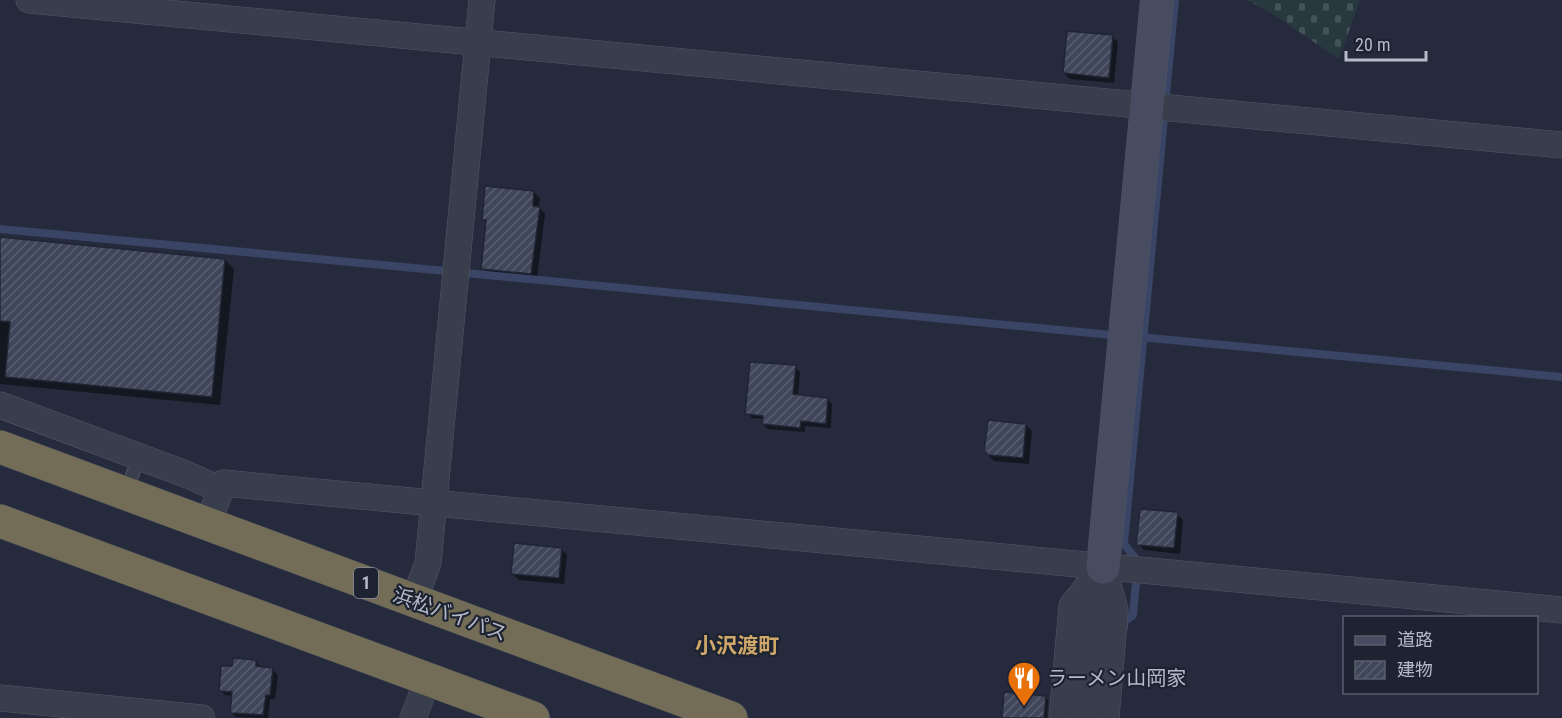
<svg xmlns="http://www.w3.org/2000/svg" width="1562" height="718" font-family="'Roboto Condensed','Noto Sans JP',sans-serif">
<style>
.cemetery{fill:url(#cemetery-stones)}
.shadow{fill:#0007}
.lines{fill:none;stroke-linecap:round;stroke-linejoin:round}
.stream{stroke:#3a4464;stroke-width:8}
.building{fill:url(#building-hatch);stroke:#202534;stroke-width:1.5}
.lane-casing{stroke:#515665;stroke-width:14}
.street-casing{stroke:#515665;stroke-width:27}
.secondary-casing{stroke:#515665;stroke-width:34}
.highway-casing{stroke:#414655;stroke-width:34}
.lane{stroke:#393e4d;stroke-width:12}
.street{stroke:#393e4d;stroke-width:26}
.secondary{stroke:#474c60;stroke-width:33}
.highway{stroke:#736d57;stroke-width:33}
.labels{text-anchor:middle;stroke-width:4.5;stroke-linejoin:round;paint-order:stroke}
.shield{fill:#1e2332;stroke:#888c9b;stroke-width:1.5}
.shield-label{font-size:18px;font-weight:bold;fill:#b5b9c8}
.street-label{font-size:20px;fill:#b5b9c8;stroke:#1e2332}
.poi-label{font-size:20px;fill:#b5b9c8;stroke:#1e2332;text-anchor:start}
.neighbourhood-label{font-size:21px;font-weight:bold;fill:#d0a869;stroke:#1e2332}
</style>
<defs>
<pattern id="cemetery-stones" width="16" height="16" patternUnits="userSpaceOnUse" patternTransform="scale(1.5)"><rect width="16" height="16" fill="#27383e"/><path d="M2 7V4a2 2 0 0 1 4 0v3zM10 15v-3a2 2 0 0 1 4 0v3z" fill="#445358"/></pattern>
<pattern id="building-hatch" width="6" height="6" patternUnits="userSpaceOnUse" patternTransform="scale(1.5)"><rect width="6" height="6" fill="#40465a"/><path d="M-1 1l2-2M0 6l6-6M5 7l2-2" fill="none" stroke="#595f70"/></pattern>
</defs>
<rect width="100%" height="100%" fill="#252b3d"/>
<!-- cemetery -->
<path class="cemetery" d="M 1247,0 L 1360,0 L 1339,59 L 1268,11 Z"/>
<!-- shadow -->
<g class="shadow">
<path d="M 1112,36 L 1118,42 L 1114,83 L 1070,79 L 1064,73 Z"/>
<path d="M 534,192 L 540,198 L 539,207 L 545,214 L 537,279 L 489,274 L 483,268 L 487,223 L 483,219 Z"/>
<path d="M 0,239 L 225,260 L 234,269 L 220,405 L 0,384 Z"/>
<path d="M 795,367 L 800,372 L 798,396 L 827,399 L 832,404 L 831,428 L 805,426 L 805,432 L 768,429 L 763,424 L 764,419 L 752,418 L 747,413 Z"/>
<path d="M 1026,425 L 1032,431 L 1029,464 L 994,461 L 988,455 Z"/>
<path d="M 1177,514 L 1183,520 L 1180,554 L 1144,550 L 1138,544 Z"/>
<path d="M 561,549 L 567,555 L 564,584 L 519,580 L 513,574 Z"/>
<path d="M 256,661 L 261,668 L 273,670 L 278,675 L 275,699 L 270,699 L 268,718 L 236,717 L 231,712 L 233,696 L 225,695 L 220,690 L 234,668 Z"/>
<path d="M 1046,698 L 1048,700 L 1047,718 L 1003,718 Z"/>
</g>
<g class="lines">
<!-- stream -->
<g class="stream">
<path d="M 1166,94 L 1175,0"/>
<path d="M 0,229 L 446,271"/>
<path d="M 466,273 L 1112,335"/>
<path d="M 1139,337 L 1562,377"/>
<path d="M 1135,558 L 1124,544 L 1164,118"/>
<path d="M 1124,628 L 1124,622 L 1133,615 L 1136,582"/>
</g>
</g>
<!-- building -->
<g class="building">
<path d="M 1067,31 L 1113,35 L 1109,78 L 1063,73 Z"/>
<path d="M 485,186 L 534,191 L 533,206 L 540,207 L 531,274 L 481,269 L 486,220 L 482,220 Z"/>
<path d="M 0,237 L 225,259 L 212,397 L 5,377 L 10,322 L 0,321 Z"/>
<path d="M 750,362 L 796,365 L 793,394 L 828,398 L 826,424 L 801,421 L 800,428 L 762,424 L 763,416 L 745,414 Z"/>
<path d="M 988,420 L 1026,424 L 1023,458 L 987,455 L 987,453 L 984,452 Z"/>
<path d="M 1140,509 L 1178,512 L 1174,548 L 1136,545 Z"/>
<path d="M 514,543 L 562,548 L 559,578 L 511,574 Z"/>
<path d="M 233,658 L 256,660 L 256,666 L 273,668 L 270,695 L 266,695 L 263,715 L 230,713 L 232,692 L 219,691 L 221,666 L 232,666 Z"/>
<path d="M 1004,692 L 1046,696 L 1044,718 L 1002,718 Z"/>
</g>
<g class="lines">
<defs>
<path id="lane" d="M 126,492 L 139,457"/>
<g id="street">
<path d="M 29,0 L 1562,145"/>
<path d="M 0,405 L 188,475 L 221,490"/>
<path d="M 208,524 L 223,483 L 1562,610"/>
<path d="M 1103,567 L 1115,610 L 1106,718"/>
<path d="M 414,600 L 428,563 L 482,0"/>
<path d="M 0,698 L 202,718"/>
<path d="M 413,718 L 428,679"/>
<path d="M 1062,718 L 1072,606 L 1103,567"/>
<path d="M 1084,718 L 1094,607 L 1102,573"/>
</g>
<path id="secondary" d="M 1103,567 L 1157,0"/>
<g id="highway">
<path d="M 0,447 L 731,718"/>
<path d="M 0,521 L 533,718"/>
</g>
</defs>
<!-- lane casing -->
<use href="#lane" class="lane-casing"/>
<!-- street casing -->
<use href="#street" class="street-casing"/>
<!-- secondary casing -->
<use href="#secondary" class="secondary-casing"/>
<!-- highway casing -->
<use href="#highway" class="highway-casing"/>
<!-- lane -->
<use href="#lane" class="lane"/>
<!-- street -->
<use href="#street" class="street"/>
<!-- secondary -->
<use href="#secondary" class="secondary"/>
<!-- highway -->
<use href="#highway" class="highway"/>
</g>
<!-- icons -->
<defs>
<symbol id="restaurant-pin" viewBox="-11 -11 22 30"><path d="M0 17L-7.5 6A9.5 9.5 0 1 1 7.5 6Z" fill="#e8710a" stroke="#1e2332"/><path d="M-5-6h1v4h1v-4h1v4h1v-4h1v5L-1.5 .5V6h-2V.5L-5-1ZM5-6V6H3V1.5H1.5Q1.5-4 5-6Z" fill="#fff"/></symbol>
</defs>
<g fill-rule="evenodd">
<use href="#restaurant-pin" x="1005" y="659" width="38" height="52"/>
</g>
<g class="labels">
<!-- shield labels -->
<rect class="shield" x="354" y="568" width="24" height="30" rx="4.5"/>
<g class="shield-label">
<text x="366" y="589">1</text>
</g>
<!-- street labels -->
<g class="street-label">
<text transform="translate(450 614) rotate(20)" y="7">浜松バイパス</text>
</g>
<!-- poi labels -->
<g class="poi-label">
<text x="1047" y="685">ラーメン山岡家</text>
</g>
<!-- neighbourhood labels -->
<g class="neighbourhood-label">
<text x="737" y="653">小沢渡町</text>
</g>
</g>
<!-- legend -->
<rect x="1343" y="616" width="195" height="78" fill="#1e2332" stroke="#5a5f6e" stroke-width="1.5"/>
<rect x="1355" y="636" width="30" height="9" fill="#474c60" stroke="#5a5f6e" stroke-width="1.5"/>
<text x="1397" y="646" font-size="18" fill="#b5b9c8">道路</text>
<rect x="1355" y="661" width="30" height="18" fill="url(#building-hatch)" stroke="#5a5f6e" stroke-width="1.5"/>
<text x="1397" y="676" font-size="18" fill="#b5b9c8">建物</text>
<!-- scale -->
<path d="M1346 51v9h80v-9" fill="none" stroke="#b5b9c8" stroke-width="3"/>
<text x="1355" y="51" font-size="18" fill="#b5b9c8" stroke="#1e2332" stroke-width="4.5" paint-order="stroke">20 m</text>
</svg>
